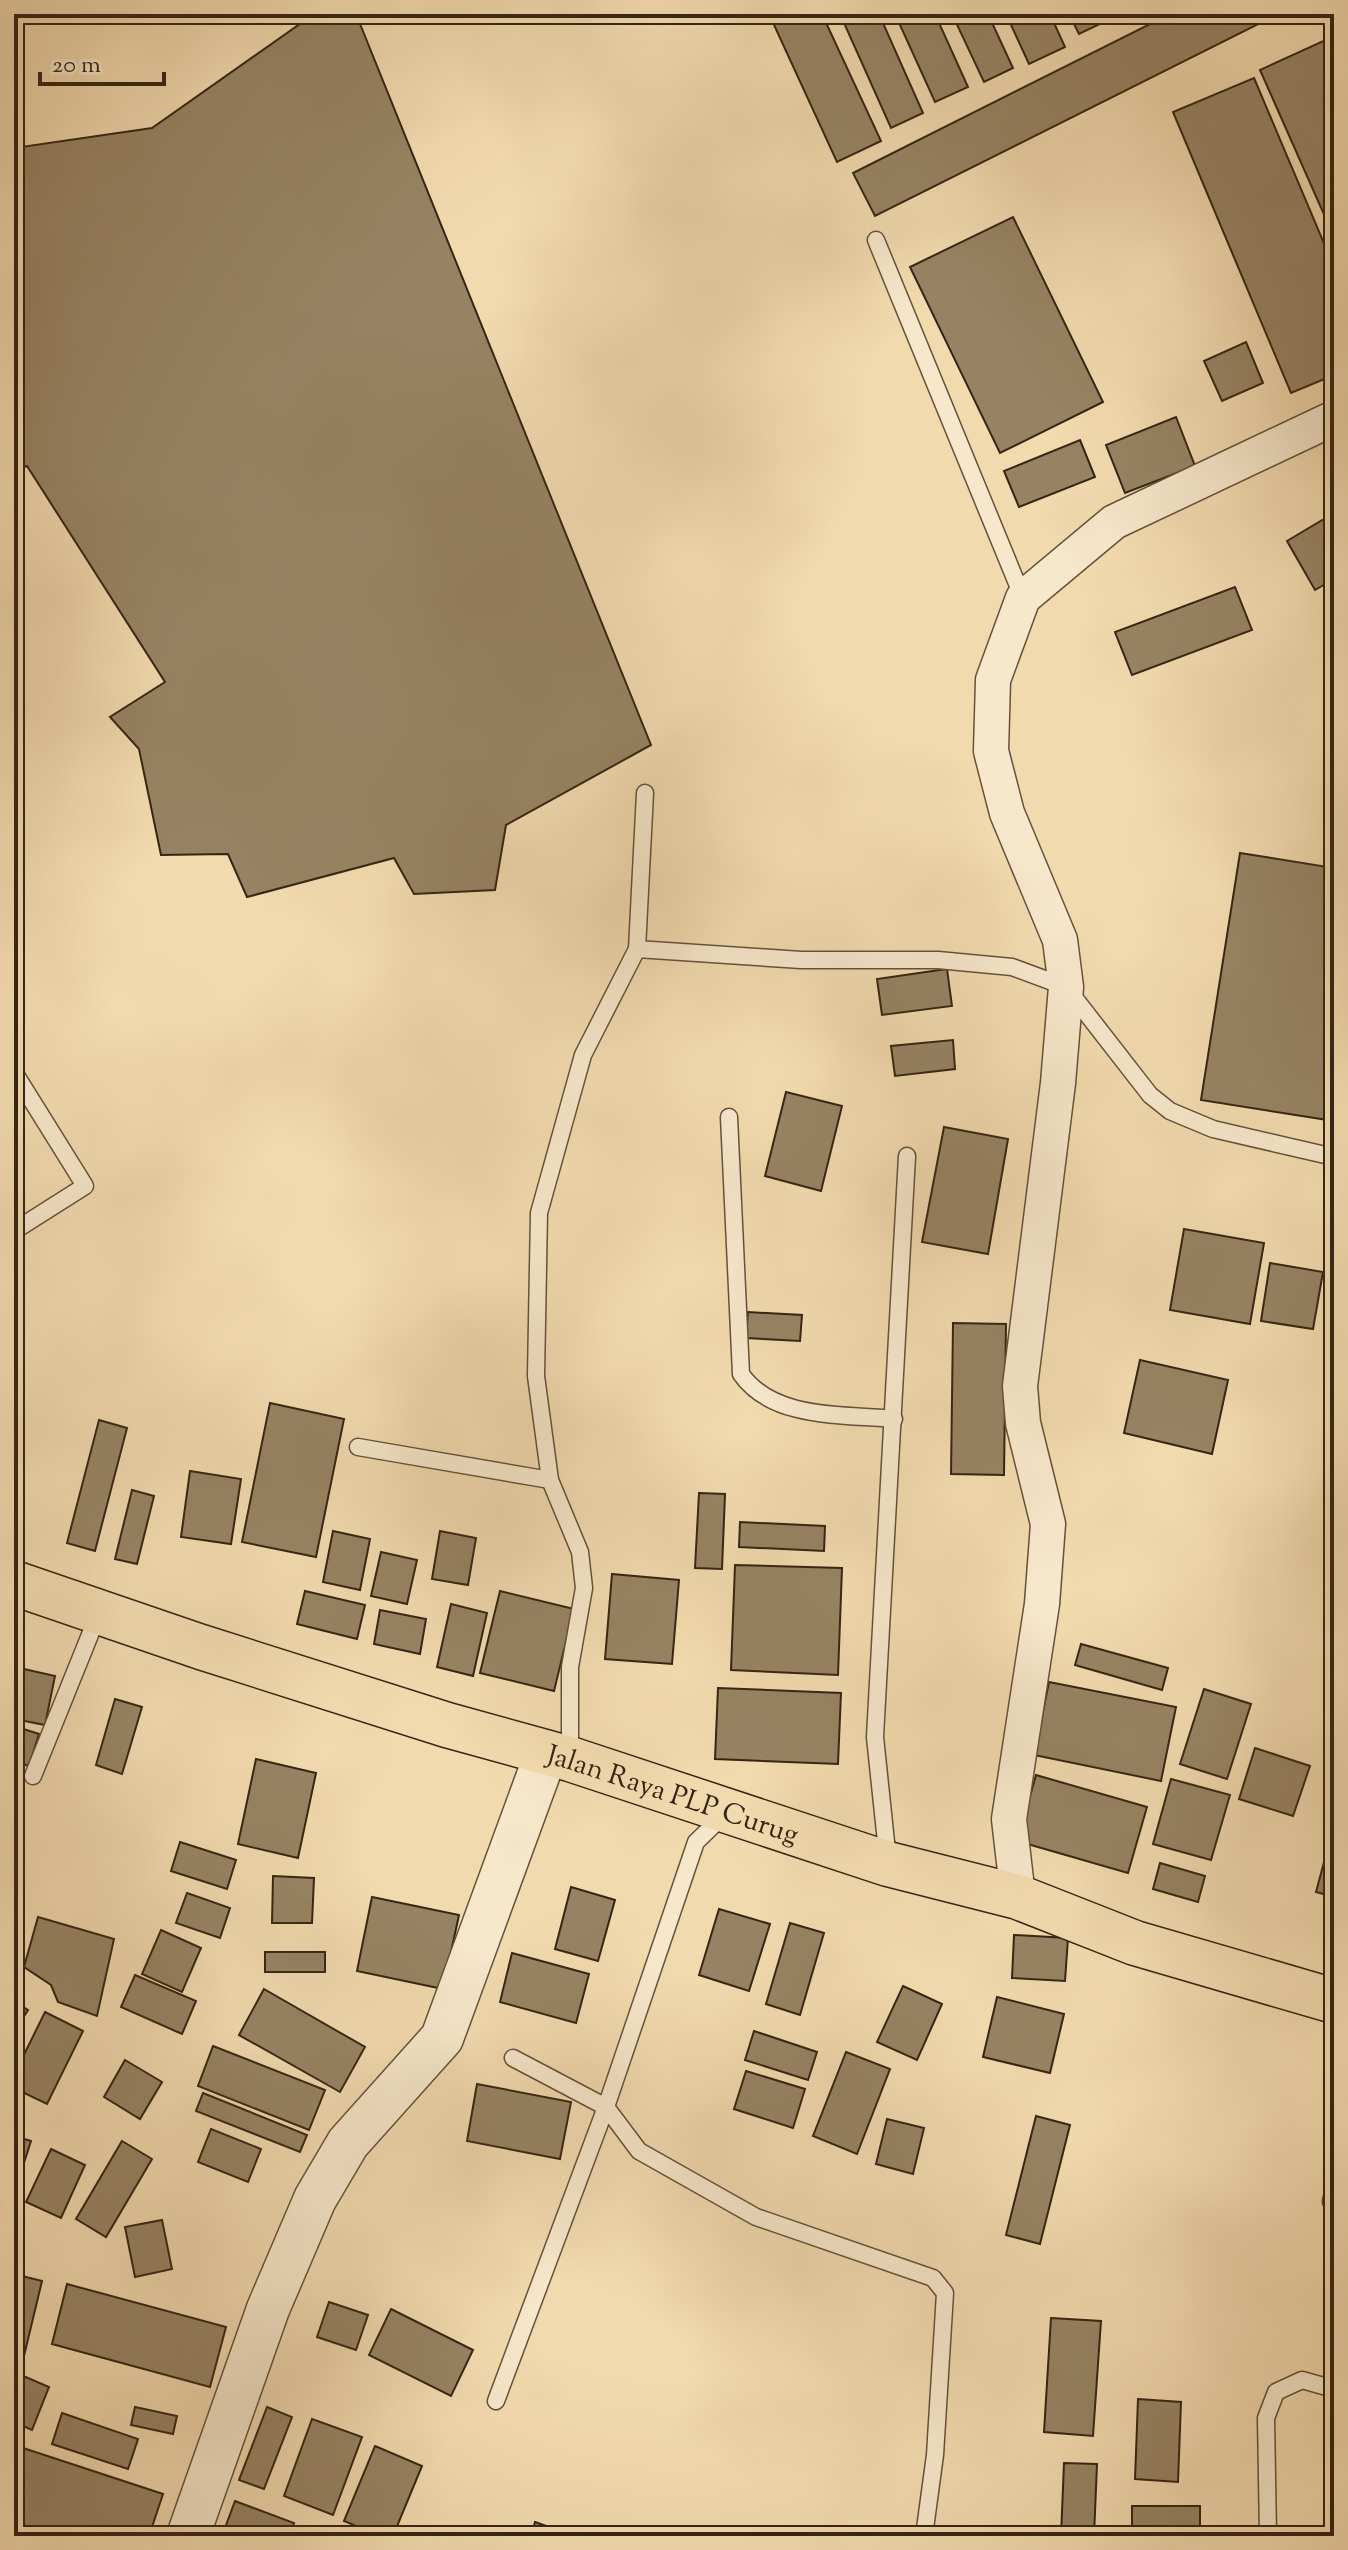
<svg xmlns="http://www.w3.org/2000/svg" width="1348" height="2550" font-family="'Sorts Mill Goudy',serif">
<style>
.building{fill:#978364;stroke:#352513;stroke-width:2}
.lines{fill:none;stroke-linecap:round;stroke-linejoin:round}
.service-casing{stroke:#64523a;stroke-width:19}
.minor-casing{stroke:#64523a;stroke-width:37}
.tertiary-casing{stroke:#64523a;stroke-width:45}
.primary-casing{stroke:#352513;stroke-width:47}
.service{stroke:#f7e7cb;stroke-width:16}
.minor{stroke:#f7e7cb;stroke-width:34}
.tertiary{stroke:#f7e7cb;stroke-width:42}
.primary{stroke:#f2daaf;stroke-width:44}
.labels{text-anchor:middle;stroke-width:8;stroke-linejoin:round;paint-order:stroke}
.street-label{font-size:28px;fill:#352513;stroke:#f7e7cb}
</style>
<rect width="100%" height="100%" fill="#f2daaf"/>
<filter id="stains"><feTurbulence type="fractalNoise" baseFrequency=".0025" numOctaves="4"/><feColorMatrix values="0 0 0 0 .2 0 0 0 0 .09 0 0 0 0 .02 0 0 0 .5 -.17"/></filter>
<radialGradient id="worn" r=".72"><stop offset=".6" stop-color="#630" stop-opacity="0"/><stop offset="1" stop-color="#630" stop-opacity=".3"/></radialGradient>
<!-- building -->
<g class="building">
<path d="M 314,14 L 356,14 L 651,745 L 506,825 L 495,890 L 414,894 L 394,858 L 247,897 L 228,854 L 161,855 L 139,749 L 110,717 L 165,682 L 27,466 L 14,471 L 14,148 L 152,128 Z"/>
<path d="M 769,14 L 822,14 L 881,141 L 837,162 Z"/>
<path d="M 840,14 L 879,14 L 923,113 L 891,128 Z"/>
<path d="M 895,14 L 935,14 L 968,87 L 935,102 Z"/>
<path d="M 952,14 L 988,14 L 1013,68 L 984,82 Z"/>
<path d="M 1006,14 L 1050,14 L 1065,47 L 1029,64 Z"/>
<path d="M 1069,14 L 1103,14 L 1106,21 L 1079,34 Z"/>
<path d="M 1170,14 L 1278,14 L 875,216 L 853,173 Z"/>
<path d="M 1332,37 L 1334,43 L 1334,237 L 1260,70 Z"/>
<path d="M 1254,78 L 1334,267 L 1334,375 L 1291,393 L 1173,112 Z"/>
<path d="M 1013,217 L 1103,402 L 1000,453 L 910,267 Z"/>
<path d="M 1246,342 L 1263,383 L 1222,401 L 1204,361 Z"/>
<path d="M 1176,417 L 1195,466 L 1125,493 L 1106,445 Z"/>
<path d="M 1080,440 L 1095,477 L 1019,507 L 1004,471 Z"/>
<path d="M 1334,513 L 1334,579 L 1315,590 L 1287,541 Z"/>
<path d="M 1235,587 L 1252,630 L 1132,675 L 1115,632 Z"/>
<path d="M 1240,853 L 1334,868 L 1334,1121 L 1201,1100 Z"/>
<path d="M 947,969 L 952,1006 L 882,1015 L 877,979 Z"/>
<path d="M 953,1040 L 955,1069 L 895,1076 L 891,1046 Z"/>
<path d="M 786,1092 L 842,1106 L 821,1191 L 765,1176 Z"/>
<path d="M 944,1127 L 1008,1139 L 988,1254 L 922,1242 Z"/>
<path d="M 1184,1229 L 1264,1243 L 1250,1324 L 1170,1310 Z"/>
<path d="M 1270,1263 L 1323,1272 L 1313,1329 L 1261,1321 Z"/>
<path d="M 748,1312 L 802,1315 L 800,1341 L 746,1338 Z"/>
<path d="M 953,1323 L 1006,1324 L 1004,1475 L 951,1474 Z"/>
<path d="M 1140,1360 L 1228,1380 L 1212,1454 L 1124,1433 Z"/>
<path d="M 270,1403 L 344,1419 L 316,1557 L 242,1542 Z"/>
<path d="M 99,1420 L 127,1428 L 95,1551 L 67,1543 Z"/>
<path d="M 190,1471 L 241,1479 L 231,1544 L 181,1537 Z"/>
<path d="M 132,1490 L 154,1496 L 137,1564 L 115,1559 Z"/>
<path d="M 699,1493 L 725,1494 L 722,1569 L 695,1568 Z"/>
<path d="M 740,1522 L 825,1526 L 824,1551 L 739,1547 Z"/>
<path d="M 333,1531 L 370,1539 L 360,1590 L 323,1582 Z"/>
<path d="M 440,1531 L 476,1538 L 468,1585 L 432,1579 Z"/>
<path d="M 381,1552 L 417,1560 L 407,1604 L 371,1596 Z"/>
<path d="M 735,1565 L 842,1568 L 838,1675 L 731,1670 Z"/>
<path d="M 612,1574 L 679,1580 L 672,1664 L 605,1659 Z"/>
<path d="M 305,1591 L 365,1605 L 357,1639 L 297,1624 Z"/>
<path d="M 500,1591 L 574,1609 L 554,1691 L 480,1673 Z"/>
<path d="M 451,1604 L 487,1613 L 473,1676 L 437,1667 Z"/>
<path d="M 380,1610 L 426,1619 L 420,1654 L 374,1644 Z"/>
<path d="M 1081,1644 L 1168,1668 L 1162,1690 L 1075,1665 Z"/>
<path d="M 15,1667 L 55,1676 L 45,1725 L 14,1719 Z"/>
<path d="M 1049,1682 L 1176,1707 L 1161,1781 L 1034,1755 Z"/>
<path d="M 718,1688 L 841,1693 L 838,1764 L 715,1759 Z"/>
<path d="M 1204,1689 L 1251,1704 L 1227,1779 L 1180,1764 Z"/>
<path d="M 115,1699 L 142,1707 L 122,1774 L 96,1765 Z"/>
<path d="M 14,1726 L 39,1734 L 29,1766 L 14,1761 Z"/>
<path d="M 1255,1748 L 1310,1766 L 1293,1816 L 1239,1799 Z"/>
<path d="M 256,1759 L 316,1773 L 298,1858 L 238,1844 Z"/>
<path d="M 1036,1775 L 1147,1807 L 1128,1873 L 1017,1841 Z"/>
<path d="M 1171,1779 L 1230,1795 L 1211,1860 L 1153,1844 Z"/>
<path d="M 1334,1802 L 1334,1838 L 1325,1835 Z"/>
<path d="M 180,1842 L 236,1860 L 227,1889 L 171,1871 Z"/>
<path d="M 1328,1847 L 1334,1849 L 1334,1897 L 1316,1892 Z"/>
<path d="M 1160,1863 L 1205,1876 L 1198,1902 L 1153,1889 Z"/>
<path d="M 273,1876 L 314,1878 L 312,1923 L 272,1923 Z"/>
<path d="M 571,1887 L 615,1900 L 598,1961 L 555,1949 Z"/>
<path d="M 187,1893 L 230,1908 L 220,1938 L 176,1923 Z"/>
<path d="M 372,1897 L 459,1915 L 443,1989 L 357,1971 Z"/>
<path d="M 719,1909 L 770,1924 L 749,1991 L 699,1975 Z"/>
<path d="M 38,1917 L 114,1939 L 97,2016 L 58,2002 L 51,1985 L 24,1967 Z"/>
<path d="M 790,1923 L 824,1933 L 800,2015 L 766,2004 Z"/>
<path d="M 161,1930 L 201,1948 L 182,1992 L 142,1974 Z"/>
<path d="M 1014,1935 L 1068,1938 L 1065,1981 L 1012,1978 Z"/>
<rect x="265" y="1952" width="60" height="20"/>
<path d="M 512,1953 L 589,1974 L 576,2023 L 500,2002 Z"/>
<path d="M 135,1975 L 196,2001 L 182,2034 L 121,2007 Z"/>
<path d="M 903,1986 L 942,2004 L 917,2060 L 877,2042 Z"/>
<path d="M 264,1989 L 365,2047 L 340,2092 L 239,2035 Z"/>
<path d="M 997,1997 L 1064,2014 L 1050,2073 L 983,2057 Z"/>
<path d="M 14,2001 L 28,2010 L 14,2032 Z"/>
<path d="M 45,2012 L 83,2031 L 47,2104 L 14,2088 L 14,2075 Z"/>
<path d="M 754,2031 L 817,2052 L 808,2080 L 745,2060 Z"/>
<path d="M 213,2046 L 325,2090 L 309,2130 L 198,2086 Z"/>
<path d="M 846,2052 L 890,2069 L 857,2154 L 813,2136 Z"/>
<path d="M 125,2060 L 162,2082 L 140,2119 L 104,2097 Z"/>
<path d="M 746,2071 L 805,2089 L 793,2128 L 734,2109 Z"/>
<path d="M 477,2084 L 571,2102 L 560,2159 L 467,2141 Z"/>
<path d="M 203,2093 L 307,2135 L 300,2152 L 196,2111 Z"/>
<path d="M 1036,2116 L 1070,2125 L 1040,2244 L 1006,2235 Z"/>
<path d="M 887,2119 L 924,2128 L 913,2174 L 876,2164 Z"/>
<path d="M 211,2129 L 261,2149 L 248,2182 L 198,2162 Z"/>
<path d="M 14,2136 L 31,2141 L 14,2194 Z"/>
<path d="M 122,2141 L 152,2159 L 106,2237 L 76,2219 Z"/>
<path d="M 51,2149 L 85,2165 L 61,2218 L 26,2202 Z"/>
<path d="M 1334,2209 L 1334,2246 L 1325,2243 Z"/>
<path d="M 162,2220 L 172,2269 L 135,2277 L 125,2227 Z"/>
<path d="M 14,2274 L 42,2281 L 24,2356 L 14,2353 Z"/>
<path d="M 67,2284 L 226,2327 L 210,2387 L 52,2344 Z"/>
<path d="M 329,2302 L 368,2315 L 356,2350 L 317,2337 Z"/>
<path d="M 391,2309 L 473,2350 L 451,2396 L 369,2355 Z"/>
<path d="M 1051,2318 L 1101,2321 L 1093,2436 L 1044,2432 Z"/>
<path d="M 14,2372 L 49,2387 L 32,2430 L 14,2422 Z"/>
<path d="M 1138,2399 L 1181,2402 L 1178,2482 L 1135,2479 Z"/>
<path d="M 135,2407 L 177,2416 L 173,2434 L 131,2425 Z"/>
<path d="M 267,2407 L 292,2417 L 264,2489 L 239,2480 Z"/>
<path d="M 62,2413 L 138,2439 L 128,2469 L 52,2444 Z"/>
<path d="M 312,2419 L 362,2437 L 333,2515 L 284,2496 Z"/>
<path d="M 14,2445 L 163,2494 L 149,2536 L 55,2536 L 14,2522 Z"/>
<path d="M 375,2446 L 422,2466 L 393,2536 L 380,2536 L 344,2521 Z"/>
<path d="M 1064,2463 L 1097,2464 L 1094,2536 L 1061,2536 Z"/>
<path d="M 235,2501 L 294,2523 L 290,2536 L 248,2536 L 225,2528 Z"/>
<rect x="1132" y="2506" width="68" height="30"/>
<path d="M 535,2522 L 574,2536 L 531,2536 Z"/>
</g>
<g class="lines">
<defs>
<g id="service">
<path d="M 876,240 L 1023,598"/>
<path d="M 645,793 L 637,949 L 801,960 L 938,960 L 1012,967 L 1066,987 L 1150,1095 L 1170,1111 L 1213,1129 L 1334,1157"/>
<path d="M 14,1072 L 85,1186 L 14,1231"/>
<path d="M 729,1117 L 741,1374 C 773,1420 844,1414 894,1419"/>
<path d="M 358,1447 L 550,1480"/>
<path d="M 570,1756 L 570,1667 L 584,1588 L 580,1552 L 550,1480 L 536,1376 L 539,1213 L 583,1055 L 637,949"/>
<path d="M 33,1776 L 98,1615"/>
<path d="M 726,1813 L 696,1842 L 606,2107 L 639,2151 L 756,2217 L 933,2278 L 945,2293 L 935,2455 L 924,2536"/>
<path d="M 888,1861 L 875,1737 L 907,1156"/>
<path d="M 1334,2189 L 1331,2201 L 1334,2203"/>
<path d="M 496,2401 L 606,2107 L 513,2058"/>
<path d="M 1268,2536 L 1266,2418 L 1276,2392 L 1302,2380 L 1334,2389"/>
</g>
<path id="minor" d="M 1018,1897 L 1009,1819 L 1042,1604 L 1048,1524 L 1023,1423 L 1020,1386 L 1058,1083 L 1066,987 L 1060,940 L 1007,813 L 991,751 L 993,680 L 1023,598 L 1114,522 L 1334,418"/>
<path id="tertiary" d="M 188,2536 L 268,2309 L 315,2199 L 348,2143 L 442,2038 L 546,1754"/>
<g id="primary">
<path id="s1" d="M 14,1583 L 201,1647 L 447,1725 L 570,1759 L 888,1864 L 1018,1897 L 1135,1943 L 1334,2001"/>
</g>
</defs>
<!-- service casing -->
<use href="#service" class="service-casing"/>
<!-- minor casing -->
<use href="#minor" class="minor-casing"/>
<!-- tertiary casing -->
<use href="#tertiary" class="tertiary-casing"/>
<!-- primary casing -->
<use href="#primary" class="primary-casing"/>
<!-- service -->
<use href="#service" class="service"/>
<!-- minor -->
<use href="#minor" class="minor"/>
<!-- tertiary -->
<use href="#tertiary" class="tertiary"/>
<!-- primary -->
<use href="#primary" class="primary"/>
</g>
<g class="labels">
<!-- street labels -->
<g class="street-label">
<text dy="10" stroke="none"><textPath href="#s1" startOffset="692">Jalan Raya PLP Curug</textPath></text>
</g>
</g>
<!-- margin -->
<rect width="1348" height="2550" fill="none" stroke="#f2daaf" stroke-width="48"/>
<rect x="16" y="16" width="1316" height="2518" fill="none" stroke="#352513" stroke-width="4"/>
<rect x="24" y="24" width="1300" height="2502" fill="none" stroke="#352513" stroke-width="2"/>
<!-- scale -->
<path d="M40 72v12h124v-12" fill="none" stroke="#352513" stroke-width="4"/>
<text x="52" y="72" font-size="24" fill="#352513" stroke="#f7e7cb" stroke-width="6" paint-order="stroke">20 m</text>
<rect width="100%" height="100%" filter="url(#stains)"/>
<rect width="100%" height="100%" fill="url(#worn)"/>
</svg>
